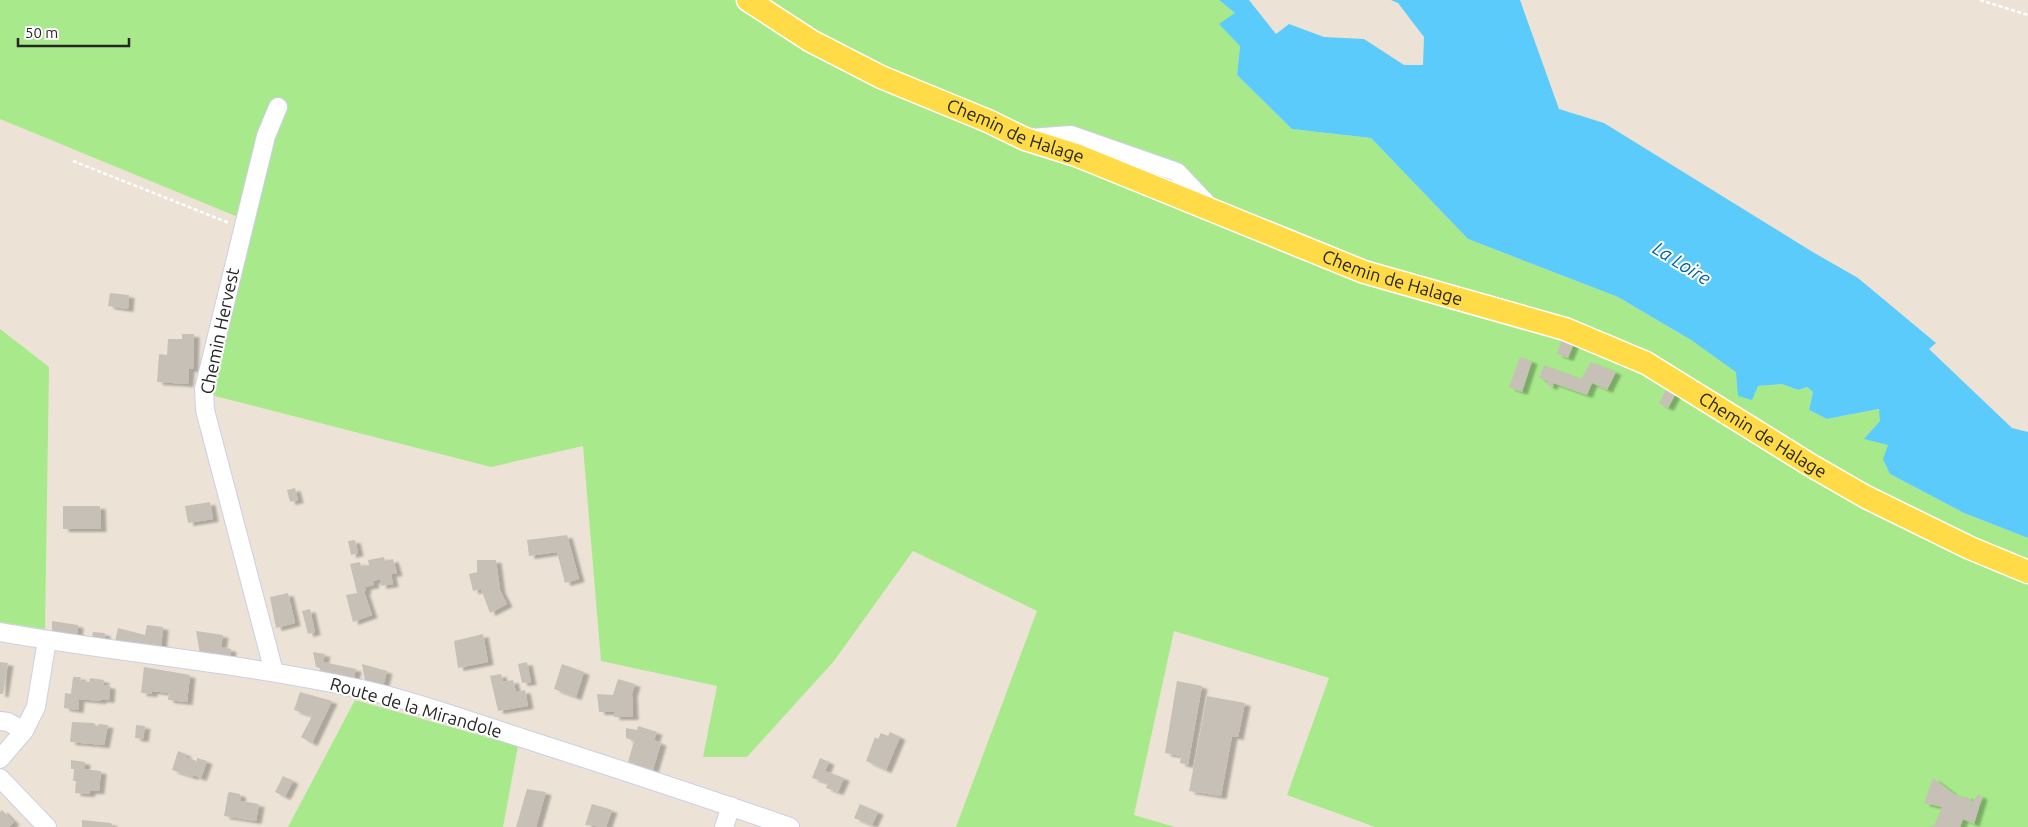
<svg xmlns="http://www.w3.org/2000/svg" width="2028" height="827" font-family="Ubuntu,sans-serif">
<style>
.green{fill:#a8ea8b}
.water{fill:#5bcbfc}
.building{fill:#c7c0b6;filter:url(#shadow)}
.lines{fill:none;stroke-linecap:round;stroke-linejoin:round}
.minor-casing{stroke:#cbcfe3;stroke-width:20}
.major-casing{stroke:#fff;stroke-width:25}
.path{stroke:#fff;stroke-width:2.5;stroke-dasharray:4 2.5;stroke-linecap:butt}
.minor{stroke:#fff;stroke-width:18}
.major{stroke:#ffdb48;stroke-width:22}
.labels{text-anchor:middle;stroke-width:4;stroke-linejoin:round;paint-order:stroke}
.street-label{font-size:18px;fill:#272727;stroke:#fff}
.water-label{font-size:19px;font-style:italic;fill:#0064a2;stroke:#fff}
</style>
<defs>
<filter id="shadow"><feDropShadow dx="5.5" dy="3" stdDeviation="1" flood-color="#0004"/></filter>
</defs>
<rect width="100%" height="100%" fill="#ece3d6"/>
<!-- green -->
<g class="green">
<path d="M 0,0 L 1219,0 L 1235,13 L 1240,46 L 1237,75 L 1292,129 L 1371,138 L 1468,239 L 1618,297 L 1691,340 L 1758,386 L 1782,384 L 1798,390 L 1807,387 L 1813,392 L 1809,410 L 1827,419 L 1880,409 L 1880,421 L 1888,445 L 1890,474 L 1964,513 L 2028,538 L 2028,827 L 1375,827 L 1287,795 L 1329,678 L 1174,631 L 1134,815 L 1175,827 L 956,827 L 1037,611 L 913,551 L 834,661 L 747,757 L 703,757 L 717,686 L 601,661 L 583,446 L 491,467 L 207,394 L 250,222 L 0,119 Z"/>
<path d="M 0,329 L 49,367 L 45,629 L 0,622 Z"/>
<path d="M 355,700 L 518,746 L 503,827 L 288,827 Z"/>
</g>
<!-- water -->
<path class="water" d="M 1219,0 L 1249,0 L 1276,34 L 1289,24 L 1324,37 L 1364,39 L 1404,65 L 1423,65 L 1424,37 L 1398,3 L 1391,0 L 1520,0 L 1559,109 L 1604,123 L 1811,251 L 1858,278 L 1936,343 L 1929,349 L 2012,428 L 2028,432 L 2028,538 L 1964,513 L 1890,474 L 1883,459 L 1888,445 L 1864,439 L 1880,421 L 1879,409 L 1827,419 L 1809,410 L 1813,392 L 1807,387 L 1798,390 L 1782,384 L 1758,386 L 1752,400 L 1738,396 L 1736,372 L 1691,340 L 1618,297 L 1468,239 L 1371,138 L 1292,129 L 1237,75 L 1240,46 L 1219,24 L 1235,13 Z"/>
<!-- building -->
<g class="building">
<path d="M 110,293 L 129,295 L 128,309 L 108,306 Z"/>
<path d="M 182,334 L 194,334 L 193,369 L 189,369 L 188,384 L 157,382 L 159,354 L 167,355 L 168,339 L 182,339 Z"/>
<path d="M 1562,339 L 1574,343 L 1568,358 L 1557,354 Z"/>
<path d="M 1520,357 L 1532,361 L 1522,392 L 1509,387 Z"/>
<path d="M 1591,362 L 1616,372 L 1607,390 L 1592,383 L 1587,395 L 1553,383 L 1552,387 L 1547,385 L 1548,381 L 1539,378 L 1544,365 L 1581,379 Z"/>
<path d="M 1667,388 L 1676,393 L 1668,408 L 1659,403 Z"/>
<path d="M 295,488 L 298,500 L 290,502 L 287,490 Z"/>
<path d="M 210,502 L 213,519 L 188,523 L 185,506 Z"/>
<path d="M 63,506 L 100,506 L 101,529 L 63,529 Z"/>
<path d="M 567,535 L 579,579 L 565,583 L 557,552 L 529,556 L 527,540 Z"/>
<path d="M 355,540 L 358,553 L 351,555 L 348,541 Z"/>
<path d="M 384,557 L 385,561 L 393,559 L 397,573 L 391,574 L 393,584 L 381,586 L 380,579 L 373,581 L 374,585 L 365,587 L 366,591 L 364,591 L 372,615 L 353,622 L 346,595 L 357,593 L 350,564 L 360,562 L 361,566 L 369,565 L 368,560 Z"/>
<path d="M 477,560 L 496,560 L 500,590 L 507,604 L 490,613 L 481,589 L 473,591 L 469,574 L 477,572 Z"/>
<path d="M 288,593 L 295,623 L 276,628 L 270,597 Z"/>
<path d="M 310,609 L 315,632 L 308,634 L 302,611 Z"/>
<path d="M 52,621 L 78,625 L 77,636 L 52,633 Z"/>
<path d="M 147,625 L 163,627 L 161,649 L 115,642 L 118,628 L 145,635 Z"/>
<path d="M 196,631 L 223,635 L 221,647 L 231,649 L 230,657 L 200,654 Z"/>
<path d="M 93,632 L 105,633 L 104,640 L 92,639 Z"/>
<path d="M 483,634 L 488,662 L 458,668 L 454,641 Z"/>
<path d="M 313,652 L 325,654 L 323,662 L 356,669 L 353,682 L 319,674 L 320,668 L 316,667 Z"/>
<path d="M 0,662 L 8,663 L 3,694 L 0,694 Z"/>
<path d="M 527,662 L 531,682 L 522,683 L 518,664 Z"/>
<path d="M 362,664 L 387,671 L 382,690 L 366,686 Z"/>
<path d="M 562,664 L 584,672 L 576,697 L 554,689 Z"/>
<path d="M 144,667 L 190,675 L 187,702 L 168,700 L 169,693 L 152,691 L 152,694 L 141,693 Z"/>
<path d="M 501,674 L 503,682 L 513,680 L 516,692 L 525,690 L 528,706 L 498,711 L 490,676 Z"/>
<path d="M 73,677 L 81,677 L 80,681 L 89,682 L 90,678 L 104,680 L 103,685 L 110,686 L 109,700 L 101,699 L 101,701 L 79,699 L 78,710 L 64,708 L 65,693 L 71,694 Z"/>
<path d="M 618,679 L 635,684 L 632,694 L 633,717 L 614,717 L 614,712 L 599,712 L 597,694 L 613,695 Z"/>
<path d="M 1177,681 L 1202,686 L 1188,765 L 1180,763 L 1181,756 L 1165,753 Z"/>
<path d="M 300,692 L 332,701 L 312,743 L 301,737 L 312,716 L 294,710 Z"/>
<path d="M 1207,696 L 1245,703 L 1238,737 L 1232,736 L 1221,796 L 1189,791 Z"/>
<path d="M 72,722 L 94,723 L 97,727 L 99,724 L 108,725 L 104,745 L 70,742 Z"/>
<path d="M 136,725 L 145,726 L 143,739 L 135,738 Z"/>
<path d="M 638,726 L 657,732 L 654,740 L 661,743 L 653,770 L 628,762 L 634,741 L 626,738 L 626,728 L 637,730 Z"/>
<path d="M 890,732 L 900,737 L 886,770 L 866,761 L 875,737 L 878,739 L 881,733 L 888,736 Z"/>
<path d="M 178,751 L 186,754 L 185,757 L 197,761 L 197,758 L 207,761 L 201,778 L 193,775 L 193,777 L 172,770 Z"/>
<path d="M 820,758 L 829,762 L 825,771 L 844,778 L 838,792 L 826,788 L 828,783 L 812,778 Z"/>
<path d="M 71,760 L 85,762 L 84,769 L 101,771 L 99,791 L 90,791 L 89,794 L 75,793 L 76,781 L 73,781 L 74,769 L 71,769 Z"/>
<path d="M 283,776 L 293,781 L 285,797 L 275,792 Z"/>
<path d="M 1933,778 L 1954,794 L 1963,798 L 1966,796 L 1973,802 L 1978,794 L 1982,797 L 1974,824 L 1963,819 L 1960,827 L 1930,827 L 1931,825 L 1934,826 L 1942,807 L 1924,803 Z"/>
<path d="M 527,789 L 546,792 L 536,827 L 516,827 Z"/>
<path d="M 230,792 L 240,794 L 241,801 L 259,804 L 256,821 L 224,816 L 228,793 Z"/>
<path d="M 592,804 L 612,810 L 606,827 L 585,825 Z"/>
<path d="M 860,804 L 878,812 L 872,825 L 854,818 Z"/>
<path d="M 2,810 L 14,822 L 9,827 L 0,827 L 0,812 Z"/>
<path d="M 82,820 L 111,823 L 113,827 L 82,827 Z"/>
</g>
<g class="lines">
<defs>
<g id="minor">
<path d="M 1030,138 L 1071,135 L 1177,172 L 1212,209"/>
<path d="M 0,632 C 120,653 242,663 361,689 C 415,701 469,721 522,738 C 612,767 701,796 790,827"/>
<path d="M 274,672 L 205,410 L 204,389 L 266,136 L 278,107"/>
<path d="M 0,721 L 8,722 L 24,731"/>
<path d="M 0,759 L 24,731 L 36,707 L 47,640"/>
<path d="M 0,778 L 47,827"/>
<path d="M 724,827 L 731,806"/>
</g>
<g id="major">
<path id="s1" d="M 748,0 L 811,41 L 881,77 L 988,121 L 1025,139 L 1076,155 L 1364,272 L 1565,329 L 1646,363 L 1812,466 L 1866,497 L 1970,548 L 2028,572"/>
</g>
</defs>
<!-- minor casing -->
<use href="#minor" class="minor-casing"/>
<!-- major casing -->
<use href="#major" class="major-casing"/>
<!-- path -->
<g class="path">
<path d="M 1980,0 L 2028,15"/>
<path d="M 73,161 L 229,223"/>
</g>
<!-- minor -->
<use href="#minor" class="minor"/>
<!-- major -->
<use href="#major" class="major"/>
</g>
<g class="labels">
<!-- street labels -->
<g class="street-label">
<text dy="6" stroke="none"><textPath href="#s1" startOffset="299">Chemin de Halage</textPath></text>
<text dy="6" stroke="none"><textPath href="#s1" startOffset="704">Chemin de Halage</textPath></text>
<text transform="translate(220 331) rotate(-78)" y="6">Chemin Hervest</text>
<text dy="6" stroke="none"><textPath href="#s1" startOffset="1109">Chemin de Halage</textPath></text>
<text transform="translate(416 708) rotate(16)" y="6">Route de la Mirandole</text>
</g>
<!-- water labels -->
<g class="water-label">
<text transform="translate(1682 263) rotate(32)" y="7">La Loire</text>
</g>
</g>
<!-- scale -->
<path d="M18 38v8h111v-8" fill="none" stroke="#272727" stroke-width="2.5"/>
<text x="25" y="38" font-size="15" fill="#272727" stroke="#ffffff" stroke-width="4" paint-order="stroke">50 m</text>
</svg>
